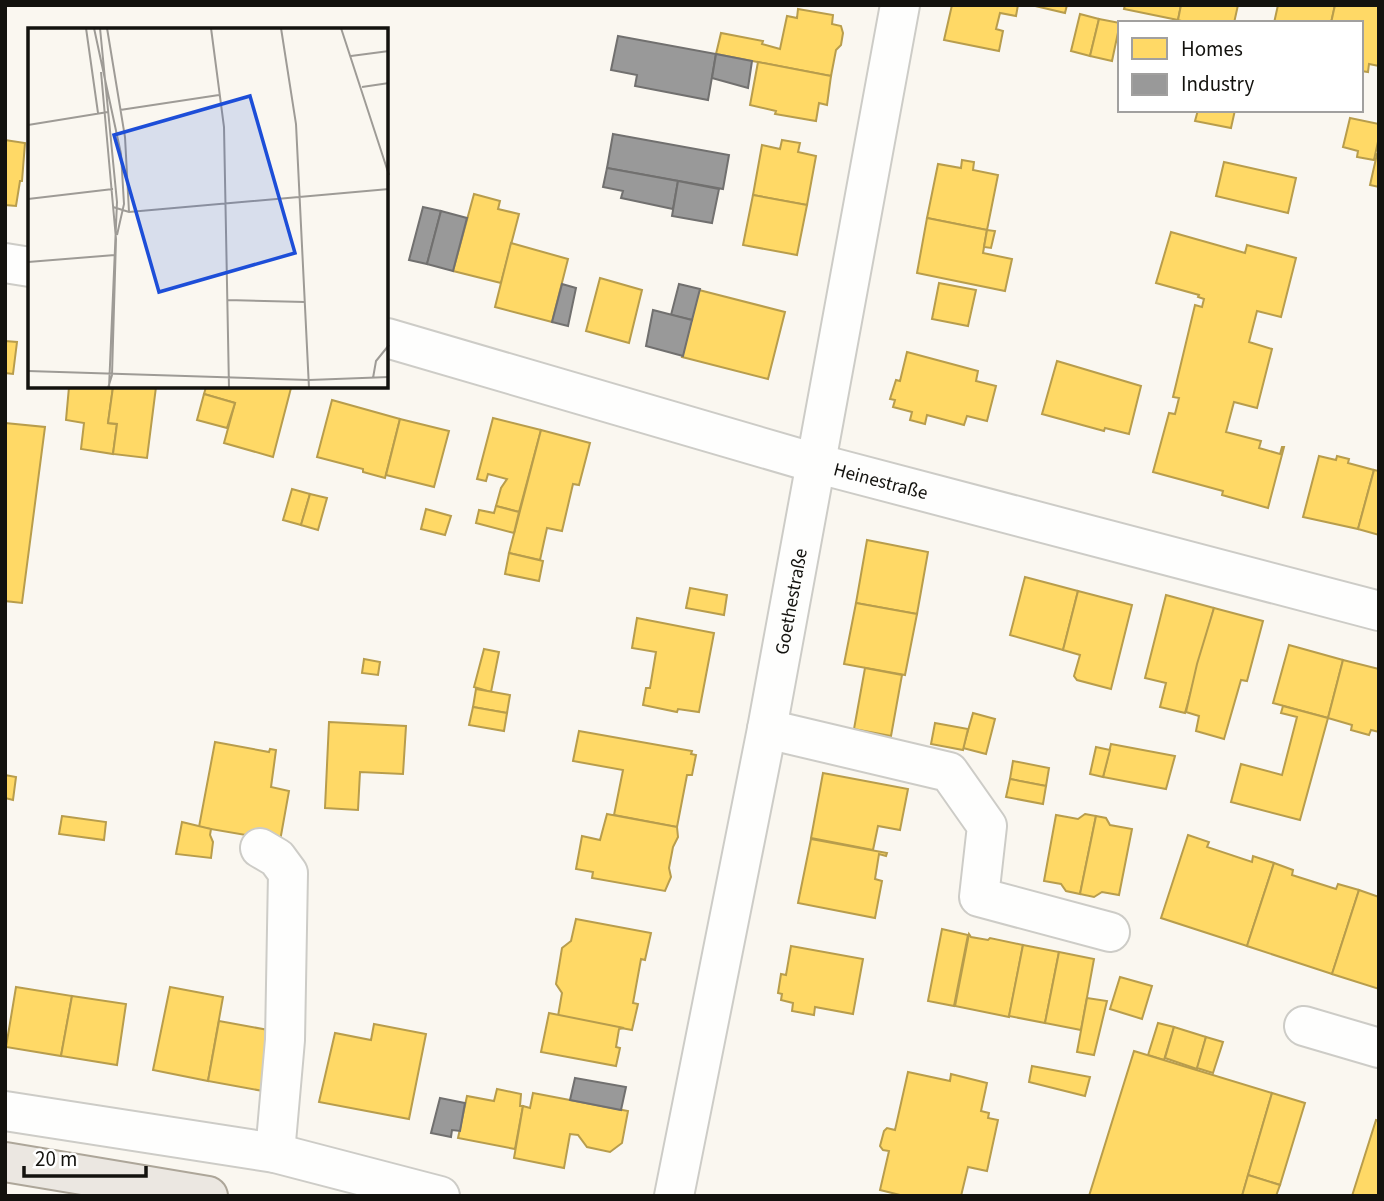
<svg xmlns="http://www.w3.org/2000/svg" width="1384" height="1201" font-family="'Source Sans 3',sans-serif">
<style>
.homes{fill:#ffd966;stroke:#b89d4c;stroke-width:2}
.industry{fill:#999;stroke:#71706f;stroke-width:2}
.lines{fill:none;stroke-linecap:round;stroke-linejoin:round}
.minor-casing{stroke:#cdccc7;stroke-width:42}
.major-casing{stroke:#ada699;stroke-width:42}
.minor{stroke:#fefefd;stroke-width:38}
.major{stroke:#ebe7e1;stroke-width:38}
.labels{text-anchor:middle;stroke-width:7;stroke-linejoin:round;paint-order:stroke}
.street-label{font-size:19px;fill:#13120e;stroke:#fff}
.inset-road{fill:none;stroke:#9e9b96;stroke-width:2}
.view{fill:#1d4ed8;fill-opacity:0.15;stroke:#1d4ed8;stroke-width:3.5}
.inset-edge{fill:none;stroke:#13120e;stroke-width:3.5}
</style>
<rect width="100%" height="100%" fill="#faf7f0"/>
<!-- homes -->
<g class="homes">
<path d="M 952,5 L 1018,5 L 1016,16 L 1000,13 L 996,29 L 1003,31 L 999,51 L 944,40 Z"/>
<path d="M 1031,5 L 1067,5 L 1065,13 Z"/>
<path d="M 1125,5 L 1181,5 L 1178,20 L 1124,9 Z"/>
<path d="M 1181,5 L 1238,5 L 1234,23 L 1188,23 L 1178,20 Z"/>
<path d="M 1278,5 L 1335,5 L 1331,23 L 1274,23 Z"/>
<path d="M 1335,5 L 1379,5 L 1379,66 L 1369,64 L 1368,72 L 1361,71 L 1361,23 L 1331,23 Z"/>
<path d="M 798,9 L 833,15 L 832,24 L 841,26 L 843,33 L 841,45 L 836,50 L 831,76 L 716,54 L 721,33 L 763,41 L 762,44 L 780,49 L 787,16 L 797,18 Z"/>
<path d="M 1080,14 L 1099,19 L 1090,56 L 1071,51 Z"/>
<path d="M 1099,19 L 1120,23 L 1112,61 L 1090,56 Z"/>
<path d="M 758,62 L 831,76 L 827,105 L 819,103 L 816,121 L 775,114 L 776,111 L 750,105 Z"/>
<path d="M 1198,110 L 1235,110 L 1231,128 L 1195,121 Z"/>
<path d="M 1350,118 L 1379,124 L 1379,137 L 1374,160 L 1357,157 L 1358,151 L 1343,147 Z"/>
<path d="M 5,140 L 25,143 L 22,181 L 20,181 L 16,206 L 5,205 Z"/>
<path d="M 782,140 L 800,143 L 798,152 L 816,156 L 807,205 L 753,195 L 762,145 L 780,149 Z"/>
<path d="M 1377,154 L 1379,154 L 1379,187 L 1370,185 Z"/>
<path d="M 962,160 L 974,162 L 973,170 L 998,175 L 987,230 L 927,218 L 938,164 L 961,168 Z"/>
<path d="M 1224,162 L 1296,178 L 1288,213 L 1216,196 Z"/>
<path d="M 474,194 L 500,201 L 498,209 L 519,214 L 501,283 L 453,271 Z"/>
<path d="M 753,195 L 807,205 L 797,255 L 743,245 Z"/>
<path d="M 927,218 L 987,230 L 983,253 L 1012,259 L 1005,291 L 917,273 Z"/>
<path d="M 987,230 L 995,231 L 991,248 L 984,247 Z"/>
<path d="M 1171,232 L 1245,253 L 1247,245 L 1296,258 L 1281,317 L 1257,311 L 1249,342 L 1272,349 L 1257,408 L 1234,402 L 1226,432 L 1261,441 L 1259,448 L 1280,454 L 1282,447 L 1284,447 L 1268,508 L 1222,495 L 1223,491 L 1153,472 L 1169,413 L 1175,414 L 1179,398 L 1173,397 L 1195,305 L 1202,307 L 1204,299 L 1198,297 L 1199,295 L 1156,283 Z"/>
<path d="M 511,243 L 568,259 L 552,322 L 495,307 Z"/>
<path d="M 600,278 L 642,290 L 629,343 L 586,331 Z"/>
<path d="M 939,283 L 976,290 L 968,326 L 932,319 Z"/>
<path d="M 699,290 L 785,312 L 768,379 L 682,357 Z"/>
<path d="M 5,341 L 17,342 L 13,374 L 5,373 Z"/>
<path d="M 907,352 L 978,371 L 976,381 L 996,386 L 987,421 L 967,416 L 964,425 L 927,415 L 925,424 L 910,420 L 912,412 L 893,407 L 895,400 L 890,399 L 896,380 L 900,381 Z"/>
<path d="M 1057,361 L 1141,386 L 1129,434 L 1105,428 L 1104,431 L 1042,414 Z"/>
<path d="M 69,387 L 113,387 L 108,423 L 117,424 L 113,454 L 81,449 L 84,423 L 66,420 Z"/>
<path d="M 113,387 L 156,387 L 147,458 L 113,454 L 117,424 L 108,423 Z"/>
<path d="M 206,387 L 291,388 L 273,457 L 224,443 L 235,403 L 204,394 Z"/>
<path d="M 204,394 L 235,403 L 227,428 L 197,420 Z"/>
<path d="M 332,400 L 400,419 L 385,478 L 363,472 L 363,469 L 317,457 Z"/>
<path d="M 493,418 L 541,430 L 519,512 L 496,506 L 501,488 L 507,479 L 488,474 L 486,481 L 477,479 Z"/>
<path d="M 400,419 L 449,431 L 434,487 L 386,475 Z"/>
<path d="M 5,423 L 45,427 L 22,603 L 5,601 Z"/>
<path d="M 541,430 L 590,443 L 579,485 L 573,484 L 562,531 L 547,528 L 540,560 L 509,553 Z"/>
<path d="M 1319,456 L 1336,460 L 1337,456 L 1349,459 L 1348,463 L 1374,470 L 1358,529 L 1303,517 Z"/>
<path d="M 1374,470 L 1379,471 L 1379,535 L 1358,529 Z"/>
<path d="M 292,489 L 310,494 L 301,525 L 283,520 Z"/>
<path d="M 310,494 L 327,498 L 318,530 L 301,525 Z"/>
<path d="M 496,506 L 519,512 L 514,533 L 476,523 L 479,510 L 494,513 Z"/>
<path d="M 426,509 L 451,516 L 445,535 L 421,529 Z"/>
<path d="M 867,540 L 928,552 L 917,614 L 856,603 Z"/>
<path d="M 509,553 L 543,561 L 539,581 L 505,574 Z"/>
<path d="M 1025,577 L 1078,591 L 1063,650 L 1010,635 Z"/>
<path d="M 690,588 L 727,595 L 724,615 L 686,608 Z"/>
<path d="M 1078,591 L 1132,605 L 1111,689 L 1077,680 L 1074,676 L 1080,655 L 1063,650 Z"/>
<path d="M 1166,595 L 1214,608 L 1185,713 L 1160,707 L 1166,683 L 1145,678 Z"/>
<path d="M 856,603 L 917,614 L 905,675 L 844,664 Z"/>
<path d="M 1214,608 L 1263,621 L 1247,681 L 1241,680 L 1224,739 L 1196,731 L 1199,716 L 1186,712 L 1197,664 Z"/>
<path d="M 637,618 L 714,633 L 699,712 L 678,709 L 677,712 L 643,705 L 646,688 L 650,688 L 656,652 L 632,648 Z"/>
<path d="M 1289,645 L 1343,660 L 1328,718 L 1273,703 Z"/>
<path d="M 484,649 L 499,652 L 491,692 L 474,687 Z"/>
<path d="M 364,659 L 380,662 L 378,675 L 362,673 Z"/>
<path d="M 1343,660 L 1379,669 L 1379,732 L 1371,730 L 1369,735 L 1351,730 L 1352,725 L 1328,718 Z"/>
<path d="M 865,668 L 902,675 L 891,736 L 854,729 Z"/>
<path d="M 476,689 L 510,695 L 507,713 L 473,707 Z"/>
<path d="M 1283,706 L 1328,718 L 1300,820 L 1231,802 L 1241,764 L 1282,775 L 1297,717 L 1281,713 Z"/>
<path d="M 473,707 L 507,713 L 504,731 L 469,725 Z"/>
<path d="M 973,713 L 995,719 L 986,754 L 963,748 Z"/>
<path d="M 329,722 L 406,726 L 403,774 L 360,772 L 358,810 L 325,808 Z"/>
<path d="M 935,723 L 968,729 L 963,750 L 931,744 Z"/>
<path d="M 579,731 L 692,751 L 691,754 L 696,755 L 692,775 L 687,775 L 677,827 L 614,815 L 623,770 L 573,761 Z"/>
<path d="M 215,742 L 269,752 L 270,749 L 276,750 L 271,787 L 289,791 L 280,841 L 199,827 Z"/>
<path d="M 1111,744 L 1175,756 L 1166,789 L 1103,777 Z"/>
<path d="M 1096,747 L 1110,750 L 1103,777 L 1090,774 Z"/>
<path d="M 1013,761 L 1049,768 L 1046,786 L 1010,779 Z"/>
<path d="M 823,773 L 908,789 L 900,830 L 878,826 L 873,850 L 811,838 Z"/>
<path d="M 5,775 L 16,777 L 13,800 L 5,798 Z"/>
<path d="M 1010,779 L 1046,786 L 1043,804 L 1006,797 Z"/>
<path d="M 607,814 L 677,827 L 678,837 L 673,847 L 669,868 L 671,877 L 665,891 L 592,878 L 593,872 L 576,869 L 582,836 L 600,840 Z"/>
<path d="M 1085,814 L 1096,816 L 1080,894 L 1066,891 L 1061,884 L 1044,881 L 1056,815 L 1078,819 Z"/>
<path d="M 62,816 L 106,822 L 104,840 L 59,834 Z"/>
<path d="M 1096,816 L 1106,818 L 1110,825 L 1132,829 L 1119,895 L 1102,892 L 1094,897 L 1080,894 Z"/>
<path d="M 182,822 L 211,829 L 210,835 L 213,842 L 211,858 L 176,854 Z"/>
<path d="M 1188,835 L 1209,842 L 1207,847 L 1252,862 L 1253,856 L 1274,863 L 1247,946 L 1161,918 Z"/>
<path d="M 811,839 L 887,853 L 886,856 L 879,854 L 875,879 L 882,881 L 875,918 L 798,903 Z"/>
<path d="M 1274,863 L 1293,870 L 1292,875 L 1336,889 L 1338,884 L 1359,890 L 1332,974 L 1247,946 Z"/>
<path d="M 1359,890 L 1379,897 L 1379,989 L 1332,974 Z"/>
<path d="M 576,919 L 651,933 L 645,960 L 641,959 L 633,1003 L 638,1004 L 632,1030 L 558,1016 L 562,993 L 556,984 L 562,948 L 571,941 Z"/>
<path d="M 942,929 L 968,935 L 954,1006 L 928,1001 Z"/>
<path d="M 969,934 L 971,937 L 988,940 L 990,938 L 1023,945 L 1009,1017 L 955,1006 Z"/>
<path d="M 1023,945 L 1059,952 L 1045,1023 L 1009,1016 Z"/>
<path d="M 791,946 L 863,959 L 853,1014 L 815,1007 L 814,1015 L 792,1011 L 793,1003 L 781,1000 L 782,994 L 778,993 L 781,974 L 786,975 Z"/>
<path d="M 1059,952 L 1094,959 L 1081,1030 L 1045,1023 Z"/>
<path d="M 1120,977 L 1152,986 L 1142,1019 L 1110,1009 Z"/>
<path d="M 16,987 L 72,996 L 61,1056 L 6,1047 Z"/>
<path d="M 170,987 L 223,997 L 208,1081 L 153,1070 Z"/>
<path d="M 72,996 L 126,1004 L 117,1065 L 61,1056 Z"/>
<path d="M 1087,998 L 1107,1001 L 1094,1055 L 1077,1052 Z"/>
<path d="M 549,1013 L 624,1028 L 619,1029 L 616,1047 L 620,1048 L 616,1066 L 541,1052 Z"/>
<path d="M 219,1021 L 274,1031 L 263,1091 L 208,1081 Z"/>
<path d="M 1158,1023 L 1174,1027 L 1164,1060 L 1148,1055 Z"/>
<path d="M 374,1024 L 426,1034 L 409,1119 L 319,1102 L 335,1033 L 371,1040 Z"/>
<path d="M 1174,1027 L 1206,1037 L 1197,1069 L 1165,1058 Z"/>
<path d="M 1206,1037 L 1223,1042 L 1213,1073 L 1197,1068 Z"/>
<path d="M 1134,1051 L 1272,1093 L 1242,1196 L 1089,1196 Z"/>
<path d="M 1032,1066 L 1090,1077 L 1085,1096 L 1029,1082 Z"/>
<path d="M 908,1072 L 950,1081 L 951,1074 L 987,1083 L 981,1111 L 989,1113 L 988,1118 L 998,1120 L 987,1171 L 968,1167 L 961,1196 L 904,1196 L 880,1190 L 889,1151 L 883,1150 L 880,1146 L 884,1131 L 887,1128 L 895,1130 Z"/>
<path d="M 497,1089 L 521,1094 L 520,1106 L 523,1106 L 515,1149 L 458,1138 L 467,1096 L 494,1101 Z"/>
<path d="M 533,1093 L 628,1111 L 622,1143 L 610,1152 L 587,1147 L 578,1135 L 570,1134 L 564,1168 L 514,1158 L 523,1106 L 530,1108 Z"/>
<path d="M 1272,1093 L 1305,1103 L 1280,1185 L 1248,1175 Z"/>
<path d="M 1376,1120 L 1379,1121 L 1379,1196 L 1352,1196 Z"/>
<path d="M 1248,1175 L 1280,1185 L 1276,1196 L 1242,1196 Z"/>
</g>
<!-- industry -->
<g class="industry">
<path d="M 618,36 L 716,54 L 708,100 L 635,86 L 637,75 L 611,70 Z"/>
<path d="M 716,54 L 752,61 L 748,88 L 712,78 Z"/>
<path d="M 613,134 L 729,155 L 723,189 L 607,168 Z"/>
<path d="M 607,168 L 678,181 L 673,209 L 621,198 L 623,191 L 603,187 Z"/>
<path d="M 678,181 L 719,189 L 712,223 L 672,216 Z"/>
<path d="M 423,207 L 441,211 L 427,264 L 409,260 Z"/>
<path d="M 441,211 L 467,218 L 453,271 L 427,264 Z"/>
<path d="M 562,284 L 576,288 L 568,326 L 552,322 Z"/>
<path d="M 679,284 L 700,289 L 692,320 L 671,315 Z"/>
<path d="M 653,310 L 692,320 L 683,356 L 646,346 Z"/>
<path d="M 575,1078 L 626,1087 L 621,1110 L 570,1100 Z"/>
<path d="M 440,1098 L 465,1103 L 460,1131 L 452,1130 L 451,1137 L 431,1133 Z"/>
</g>
<g class="lines">
<defs>
<g id="minor">
<path d="M 5,263 L 30,267"/>
<path id="s1" d="M 387,338 L 815,463 L 1379,611"/>
<path d="M 767,729 L 949,772 L 987,826 L 979,897 L 1110,932"/>
<path d="M 260,848 L 277,858 L 288,873 L 285,1040 L 275,1153"/>
<path d="M 1304,1026 L 1379,1048"/>
<path d="M 5,1111 L 275,1153 L 440,1196"/>
<path id="s2" d="M 674,1196 L 767,729 L 900,5"/>
</g>
<path id="major" d="M 5,1162 L 208,1196"/>
</defs>
<!-- minor casing -->
<use href="#minor" class="minor-casing"/>
<!-- major casing -->
<use href="#major" class="major-casing"/>
<!-- minor -->
<use href="#minor" class="minor"/>
<!-- major -->
<use href="#major" class="major"/>
</g>
<g class="labels">
<!-- street labels -->
<g class="street-label">
<text dy="7" stroke="none"><textPath href="#s1" startOffset="514">Heinestraße</textPath></text>
<text dy="7" stroke="none"><textPath href="#s2" startOffset="606">Goethestraße</textPath></text>
</g>
</g>
<!-- overview -->
<g transform="translate(28 28)">
<rect width="360" height="360" fill="#faf7f0"/>
<path class="inset-road" d="M 58,0 L 70,85M 66,0 L 93,126 L 96,176 L 89,207M 72,0 L 89,174 L 81,360M 79,0 L 97,109 L 101,184M 183,0 L 196,99 L 201,360M 253,0 L 268,96 L 281,360M 313,0 L 361,147M 323,28 L 361,23M 73,44 L 88,211 L 84,347 L 80,360M 334,59 L 361,55M 92,82 L 191,67M 0,97 L 80,84M 0,171 L 85,161M 85,179 L 101,184 L 361,161M 0,234 L 87,227M 199,272 L 277,274M 0,343 L 281,352 L 361,349M 345,350 L 348,333 L 361,317"/>
<path class="view" d="M 222,68 L 267,225 L 131,264 L 86,107 Z"/>
<rect width="360" height="360" class="inset-edge"/>
</g>
<!-- border -->
<rect width="1384" height="1201" fill="none" stroke="#13120e" stroke-width="14"/>
<!-- legend -->
<rect x="1118" y="21" width="245" height="91" fill="#ffffff" stroke="#a1a09f" stroke-width="2"/>
<rect x="1132" y="38" width="35" height="21" fill="#ffd966" stroke="#a1a09f" stroke-width="2"/>
<text x="1181" y="56" font-size="21" fill="#13120e">Homes</text>
<rect x="1132" y="74" width="35" height="21" fill="#999999" stroke="#a1a09f" stroke-width="2"/>
<text x="1181" y="91" font-size="21" fill="#13120e">Industry</text>
<!-- scale -->
<path d="M24 1166v10h122v-10" fill="none" stroke="#13120e" stroke-width="3.5"/>
<text x="35" y="1166" font-size="21" fill="#13120e" stroke="#ffffff" stroke-width="5" paint-order="stroke">20 m</text>
</svg>
